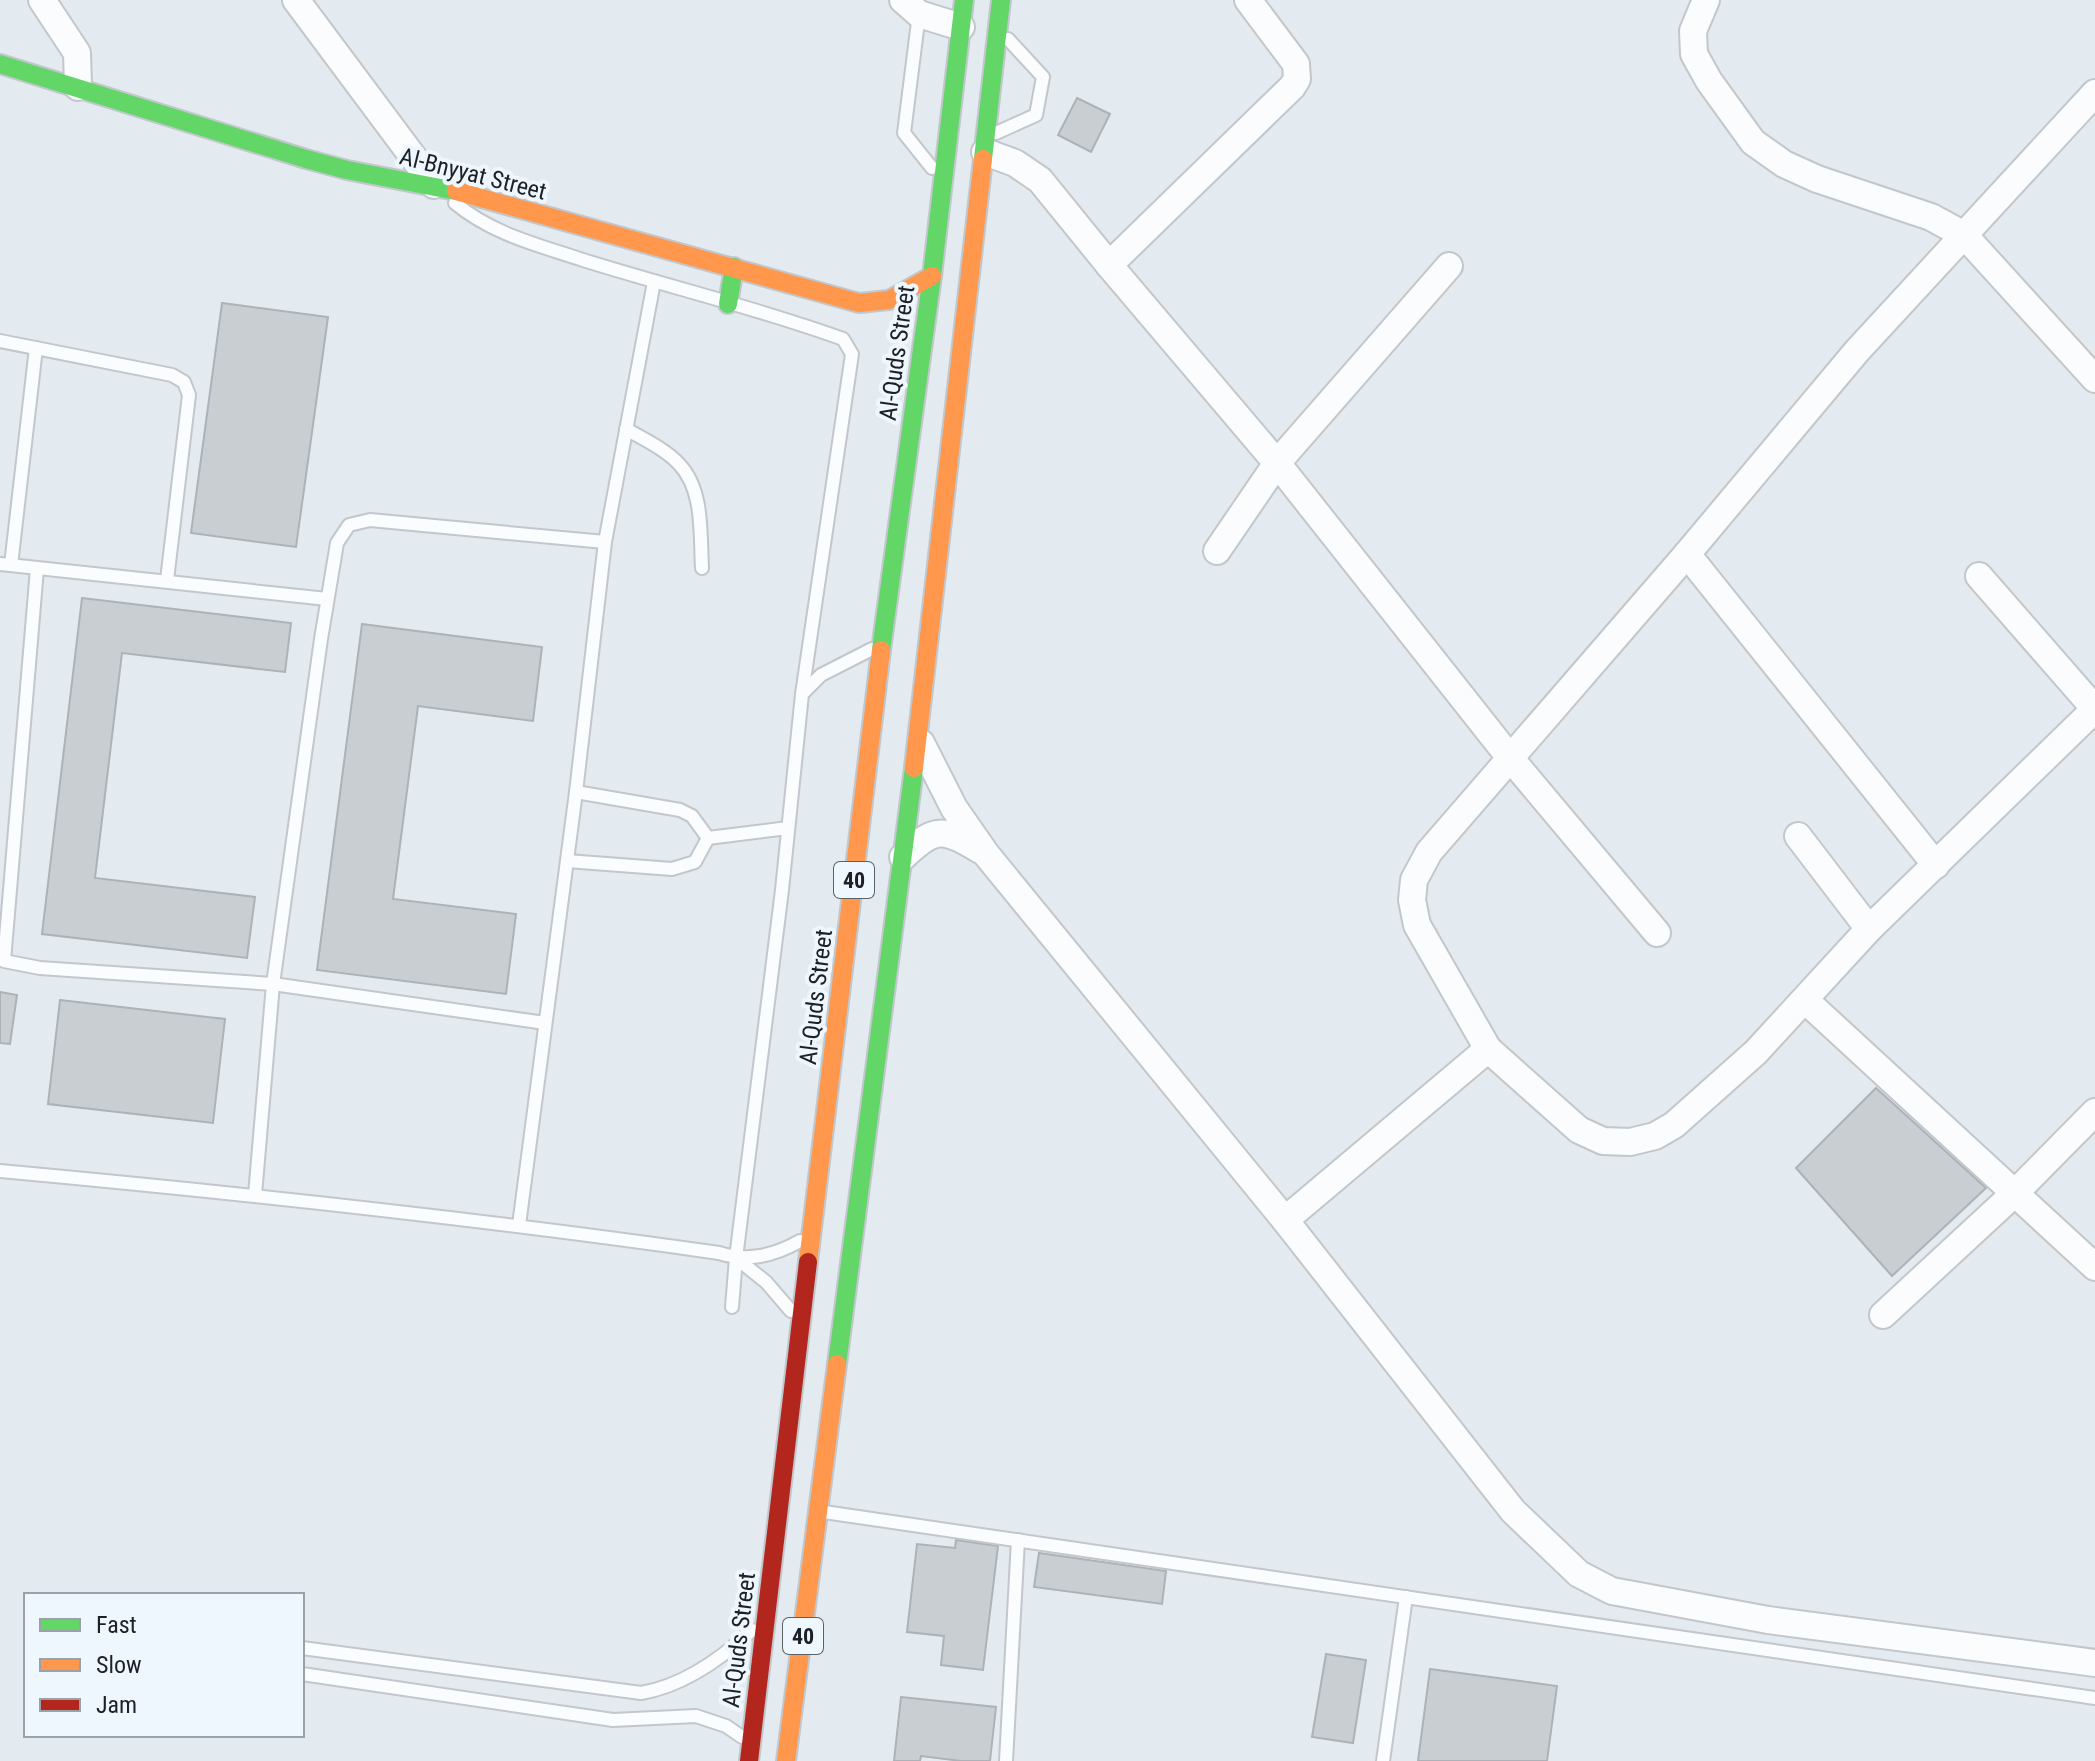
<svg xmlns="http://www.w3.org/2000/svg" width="2095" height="1761" font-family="'Roboto Condensed',sans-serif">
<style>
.building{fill:#c9ced3;stroke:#adb2b8;stroke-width:2}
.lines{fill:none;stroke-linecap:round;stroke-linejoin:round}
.lane-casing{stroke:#c2c7cc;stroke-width:16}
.street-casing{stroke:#c2c7cc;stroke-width:30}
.fast-casing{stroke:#c2c7cc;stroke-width:22}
.slow-casing{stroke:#c2c7cc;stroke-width:22}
.jam-casing{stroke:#c2c7cc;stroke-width:22}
.lane{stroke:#fbfcfd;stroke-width:12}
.street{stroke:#fbfcfd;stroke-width:26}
.fast{stroke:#63d668;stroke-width:18}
.slow{stroke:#ff974d;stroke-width:18}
.jam{stroke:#b3261e;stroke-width:18}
.labels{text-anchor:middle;stroke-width:8;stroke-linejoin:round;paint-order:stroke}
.shield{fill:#eef6fe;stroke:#5c6167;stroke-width:2}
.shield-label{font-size:22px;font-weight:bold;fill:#1d2126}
.street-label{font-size:24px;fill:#1d2126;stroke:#eef6fe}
</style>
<rect width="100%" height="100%" fill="#e3eaf0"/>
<!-- building -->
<g class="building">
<path d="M 1077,98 L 1110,114 L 1091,152 L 1058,135 Z"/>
<path d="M 222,303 L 328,317 L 296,547 L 191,533 Z"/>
<path d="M 82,598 L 291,623 L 285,672 L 122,653 L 95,878 L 255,897 L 247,958 L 42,934 Z"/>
<path d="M 362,624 L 542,647 L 533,721 L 418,706 L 393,899 L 516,914 L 506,994 L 317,970 Z"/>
<path d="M 0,992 L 17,995 L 10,1044 L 0,1043 Z"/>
<path d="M 60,1000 L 225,1019 L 213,1123 L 48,1104 Z"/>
<path d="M 1876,1088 L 1986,1188 L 1892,1276 L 1796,1168 Z"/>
<path d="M 956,1540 L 998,1546 L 983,1670 L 941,1665 L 944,1636 L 907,1632 L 917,1544 L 955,1548 Z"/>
<path d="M 1039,1553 L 1166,1571 L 1162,1604 L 1034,1587 Z"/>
<path d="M 1326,1654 L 1366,1660 L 1353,1743 L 1312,1737 Z"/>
<path d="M 1430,1669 L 1557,1686 L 1547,1761 L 1418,1761 Z"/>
<path d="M 901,1697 L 996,1707 L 990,1761 L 961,1761 L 921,1756 L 920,1761 L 894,1761 Z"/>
</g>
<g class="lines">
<defs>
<g id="lane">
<path d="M 919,14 L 904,133 L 932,168"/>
<path d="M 996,133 L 1036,115 L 1043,77 L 1008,39"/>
<path d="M 455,203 C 492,234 538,245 583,260 C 669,287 758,308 843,339 L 852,354 L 802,694 L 782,890 L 736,1258 L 732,1307"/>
<path d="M 654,282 L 605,542 L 576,792 L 680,810 L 692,816 L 708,838 L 788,828"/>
<path d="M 0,341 L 172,375 L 184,382 L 189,395 L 167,580"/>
<path d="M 626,429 C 643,439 665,449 679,464 C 704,490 700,534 702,568"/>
<path d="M 0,564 L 327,599"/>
<path d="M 11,565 L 36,348"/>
<path d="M 37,569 L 4,961 L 40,968 L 273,984 L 545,1023"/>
<path d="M 802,694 L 821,675 L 872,649"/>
<path d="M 567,861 L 672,869 L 695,862 L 708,838"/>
<path d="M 0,1171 C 240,1193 480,1219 719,1253 C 748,1262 773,1256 800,1241"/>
<path d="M 255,1195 L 273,984 L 321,639 L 337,543 L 349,525 L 370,520 L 605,542"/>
<path d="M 519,1225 L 576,792"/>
<path d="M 736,1258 L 766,1282 L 791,1311"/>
<path d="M 824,1512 L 2095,1698"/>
<path d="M 302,1648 L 641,1693 C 683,1686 721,1659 752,1630"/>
<path d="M 302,1674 L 613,1720 L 696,1716 L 726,1726 L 742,1737"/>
<path d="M 1006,1761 L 1018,1540"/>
<path d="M 1383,1761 L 1406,1597"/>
</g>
<g id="street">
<path d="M 42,0 L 77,53 L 78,87"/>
<path d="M 296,0 L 434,185"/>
<path d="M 903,0 L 919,14 L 961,27"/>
<path d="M 1706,0 L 1693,31 L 1694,54 L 1709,81 L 1753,142 L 1784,164 L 1817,179 L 1931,217 L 1964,235 L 2095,379"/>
<path d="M 2095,93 L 1857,351 L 1687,554 L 1429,852 L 1414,880 L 1412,900 L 1417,925 L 1488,1049 L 1579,1130 L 1603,1141 L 1630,1142 L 1655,1136 L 1674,1125 L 1756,1052 L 1869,929 L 2095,709"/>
<path d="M 985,152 L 1015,163 L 1040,180 L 1109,265 L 1277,463 L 1511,759 L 1657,933"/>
<path d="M 1109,265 L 1292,87 L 1297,79 L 1296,64 L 1248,0"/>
<path d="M 1217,551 L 1277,463 L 1449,266"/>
<path d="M 1687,554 L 1936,865"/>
<path d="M 1979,576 L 2095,709"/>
<path d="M 921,743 L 954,808 L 986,854 L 1285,1220 L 1513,1511 L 1579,1574 L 1612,1591 L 1768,1620 L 2095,1663"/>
<path d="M 1798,836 L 1869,929"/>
<path d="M 903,857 C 934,827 943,827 980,850"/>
<path d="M 1805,1000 L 2095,1267"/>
<path d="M 1285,1220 L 1488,1049"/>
<path d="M 1883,1315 L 2016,1192 L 2095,1112"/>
</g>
<g id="fast">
<path d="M 0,64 L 306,159 L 347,170 L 456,191"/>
<path d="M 983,159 L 1001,0"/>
<path d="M 728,304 L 734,267"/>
<path d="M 881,650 L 932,276 L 964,0"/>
<path d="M 837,1364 L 914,768"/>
</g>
<g id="slow">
<path d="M 456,191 L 859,303 L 889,300 L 932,276"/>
<path d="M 914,768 L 983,159"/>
<path d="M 808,1262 L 881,650"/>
<path d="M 786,1761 L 837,1364"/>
</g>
<path id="jam" d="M 749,1761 L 808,1262"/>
</defs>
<!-- lane casing -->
<use href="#lane" class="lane-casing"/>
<!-- street casing -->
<use href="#street" class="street-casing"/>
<!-- fast casing -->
<use href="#fast" class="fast-casing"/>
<!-- slow casing -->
<use href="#slow" class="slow-casing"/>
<!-- jam casing -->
<use href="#jam" class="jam-casing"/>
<!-- lane -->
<use href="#lane" class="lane"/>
<!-- street -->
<use href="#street" class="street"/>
<!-- fast -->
<use href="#fast" class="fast"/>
<!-- slow -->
<use href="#slow" class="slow"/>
<!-- jam -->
<use href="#jam" class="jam"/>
</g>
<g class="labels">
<!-- shield labels -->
<g class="shield">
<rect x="834" y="862" width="40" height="36" rx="6"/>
<rect x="783" y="1618" width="40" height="36" rx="6"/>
</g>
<g class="shield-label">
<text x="854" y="888">40</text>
<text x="803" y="1644">40</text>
</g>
<!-- street labels -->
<g class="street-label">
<text transform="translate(473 174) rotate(14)" y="8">Al-Bnyyat Street</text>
<text transform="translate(897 353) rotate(-82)" y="8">Al-Quds Street</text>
<text transform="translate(816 997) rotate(-83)" y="8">Al-Quds Street</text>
<text transform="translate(739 1640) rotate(-83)" y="8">Al-Quds Street</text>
</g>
</g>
<!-- legend -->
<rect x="24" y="1593" width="280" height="144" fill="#eef6fe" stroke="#9aa1a8" stroke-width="2"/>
<rect x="40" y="1619" width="40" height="12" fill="#63d668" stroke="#9aa1a8" stroke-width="2"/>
<text x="96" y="1633" font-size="24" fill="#1d2126">Fast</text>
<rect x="40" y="1659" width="40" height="12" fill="#ff974d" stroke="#9aa1a8" stroke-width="2"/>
<text x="96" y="1673" font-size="24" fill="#1d2126">Slow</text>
<rect x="40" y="1699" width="40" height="12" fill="#b3261e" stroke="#9aa1a8" stroke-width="2"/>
<text x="96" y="1713" font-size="24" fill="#1d2126">Jam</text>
</svg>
